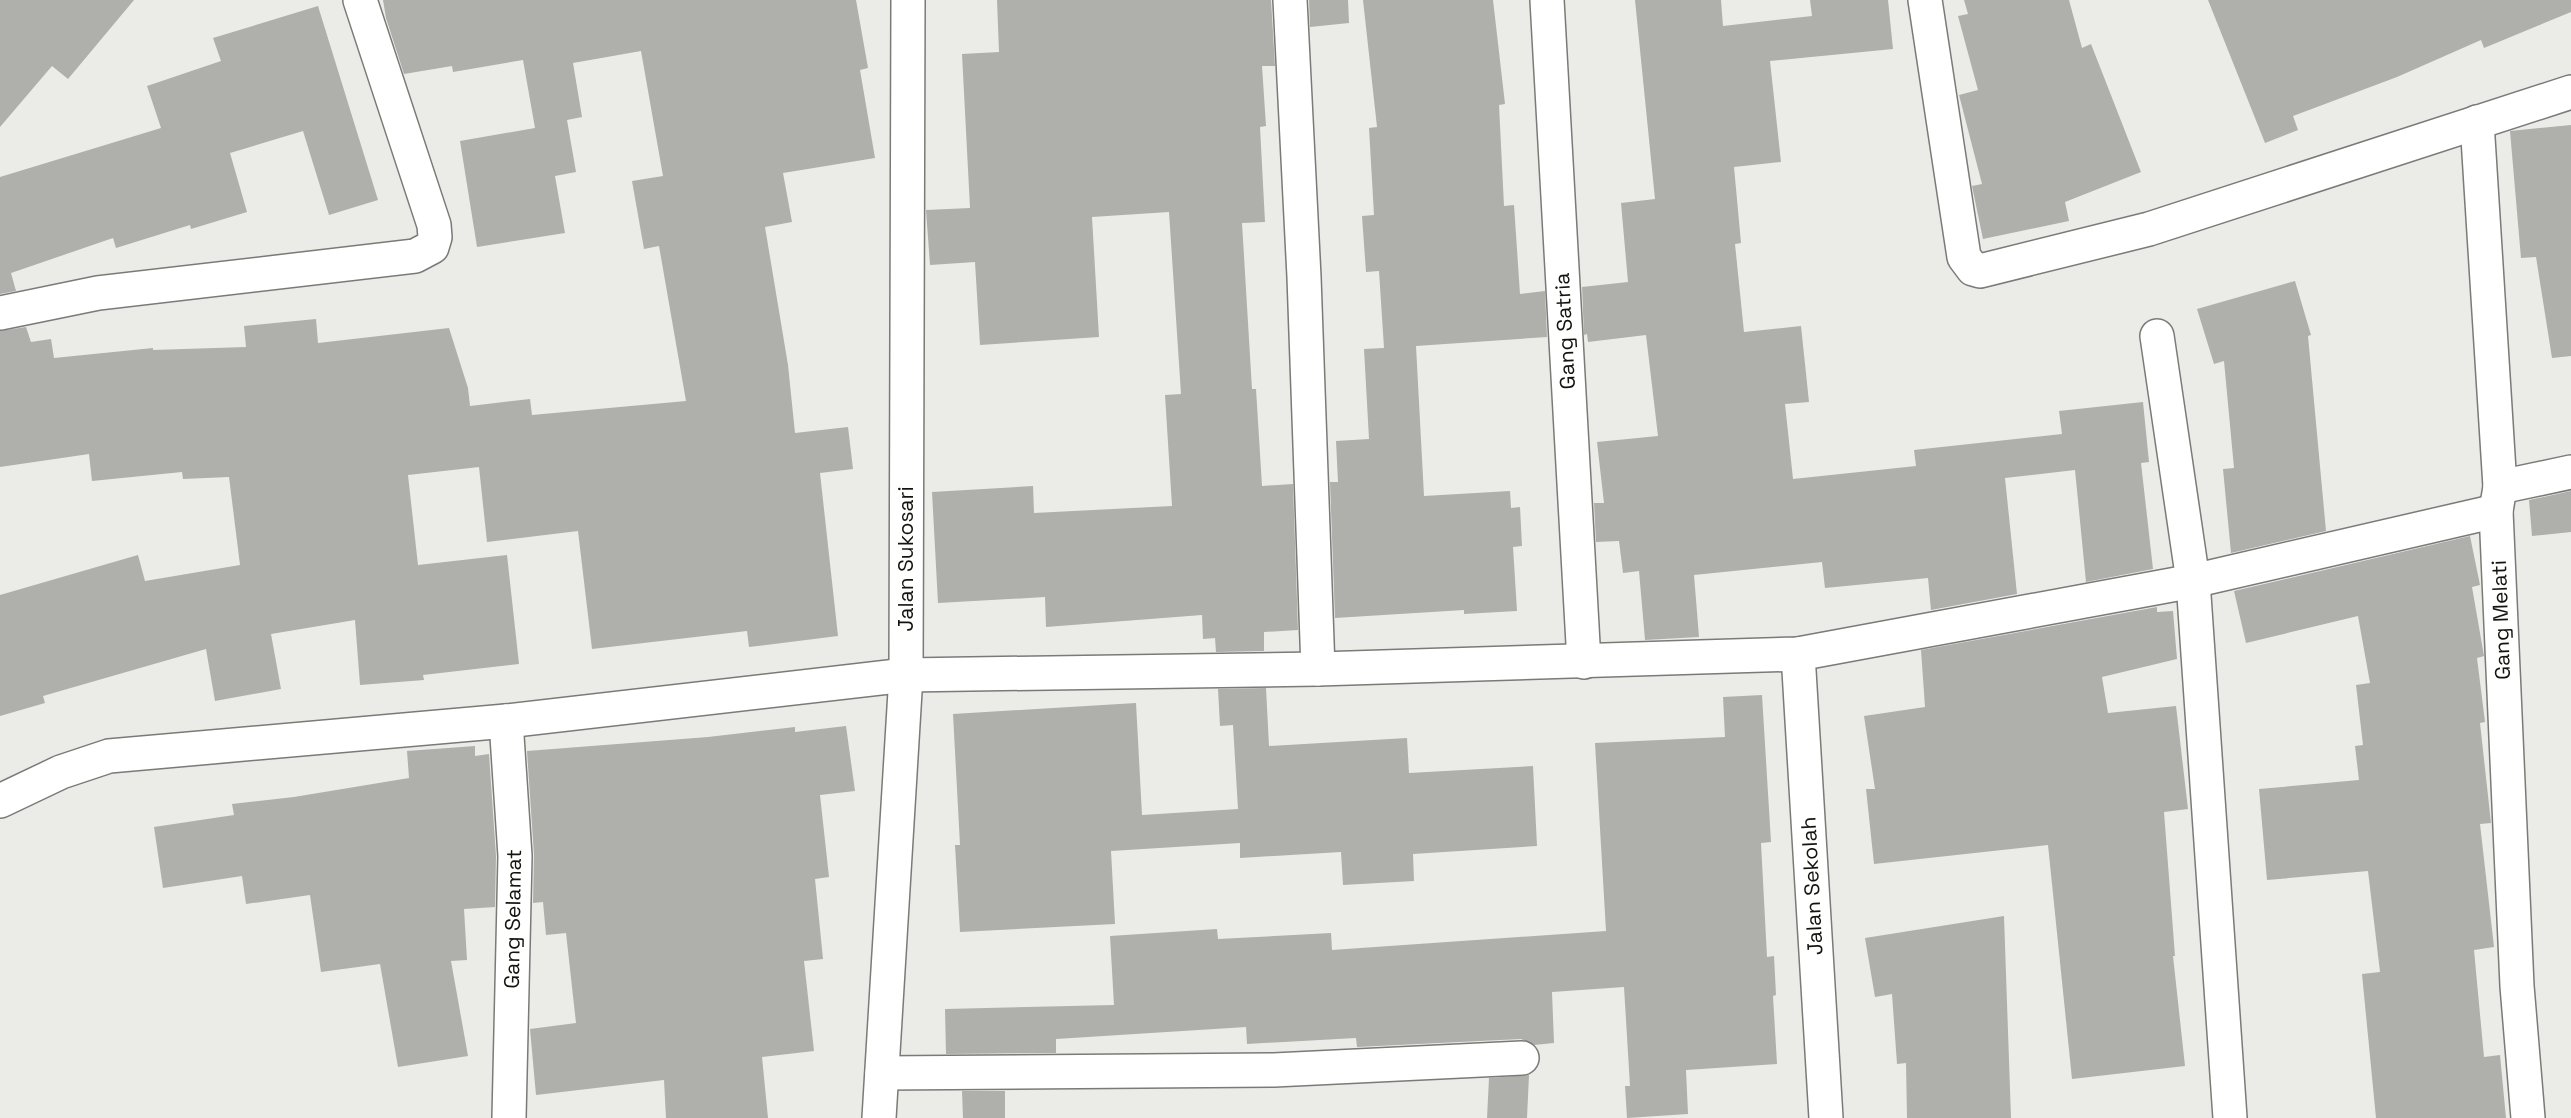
<svg xmlns="http://www.w3.org/2000/svg" width="2571" height="1118" font-family="'Space Grotesk',sans-serif">
<style>
.building{fill:#afafab}
.lines{fill:none;stroke-linecap:round;stroke-linejoin:round}
.street-casing{stroke:#7a7a77;stroke-width:36}
.street{stroke:#fff;stroke-width:33}
.labels{text-anchor:middle;stroke-width:4.5;stroke-linejoin:round;paint-order:stroke}
.street-label{font-size:21px;fill:#131312;stroke:#fffffe}
</style>
<rect width="100%" height="100%" fill="#ebebe8"/>
<!-- building -->
<g class="building">
<path d="M 0,0 L 134,0 L 68,79 L 52,66 L 0,127 Z"/>
<path d="M 383,0 L 856,0 L 868,68 L 860,70 L 875,158 L 783,173 L 792,222 L 765,227 L 788,365 L 795,433 L 848,427 L 853,469 L 820,473 L 838,636 L 749,647 L 747,631 L 592,649 L 578,531 L 487,542 L 479,467 L 408,475 L 418,565 L 507,555 L 519,664 L 423,675 L 424,680 L 360,685 L 355,620 L 271,634 L 281,689 L 215,701 L 206,649 L 43,696 L 45,703 L 0,716 L 0,595 L 138,555 L 145,581 L 240,565 L 229,477 L 183,479 L 182,472 L 92,481 L 89,454 L 0,467 L 0,331 L 26,327 L 31,342 L 51,339 L 54,358 L 153,348 L 153,350 L 246,347 L 244,326 L 316,319 L 318,343 L 449,328 L 468,388 L 470,406 L 530,399 L 532,415 L 686,401 L 659,246 L 644,249 L 632,181 L 663,176 L 641,51 L 573,63 L 582,117 L 567,120 L 576,172 L 555,176 L 565,233 L 477,247 L 460,141 L 535,128 L 523,60 L 453,72 L 452,66 L 404,74 L 386,18 Z"/>
<path d="M 997,0 L 1271,0 L 1275,66 L 1262,66 L 1266,126 L 1260,127 L 1265,222 L 1242,223 L 1252,389 L 1256,389 L 1262,486 L 1293,484 L 1298,630 L 1264,632 L 1264,651 L 1216,652 L 1215,638 L 1203,639 L 1202,615 L 1046,627 L 1045,597 L 938,603 L 932,492 L 1033,486 L 1034,513 L 1172,506 L 1165,395 L 1181,394 L 1169,212 L 1092,217 L 1099,337 L 980,345 L 975,262 L 930,265 L 926,210 L 970,208 L 962,54 L 999,52 Z"/>
<path d="M 1309,0 L 1348,0 L 1349,23 L 1310,27 Z"/>
<path d="M 1363,0 L 1493,0 L 1505,104 L 1499,105 L 1504,206 L 1514,205 L 1520,294 L 1545,291 L 1547,337 L 1416,346 L 1424,496 L 1510,491 L 1511,508 L 1520,507 L 1522,546 L 1513,547 L 1517,611 L 1464,614 L 1464,610 L 1335,618 L 1330,482 L 1338,482 L 1336,441 L 1369,439 L 1364,349 L 1384,348 L 1379,271 L 1366,272 L 1362,216 L 1374,215 L 1369,128 L 1377,127 Z"/>
<path d="M 1635,0 L 1721,0 L 1723,26 L 1812,16 L 1810,0 L 1888,0 L 1893,49 L 1770,61 L 1781,162 L 1734,167 L 1741,243 L 1735,244 L 1744,332 L 1801,326 L 1809,402 L 1785,404 L 1793,479 L 1916,466 L 1914,450 L 2062,434 L 2059,411 L 2143,402 L 2149,462 L 2141,463 L 2153,569 L 2086,582 L 2075,470 L 2005,478 L 2017,594 L 1931,610 L 1928,578 L 1825,588 L 1822,562 L 1694,575 L 1699,637 L 1645,640 L 1639,571 L 1623,573 L 1619,541 L 1596,542 L 1594,503 L 1604,503 L 1597,442 L 1658,436 L 1646,335 L 1588,342 L 1587,334 L 1584,335 L 1582,287 L 1628,282 L 1621,203 L 1655,199 Z"/>
<path d="M 1964,0 L 2069,0 L 2082,48 L 2091,44 L 2141,172 L 2065,202 L 2069,221 L 1983,239 L 1972,186 L 1982,184 L 1959,95 L 1978,90 L 1958,16 L 1968,14 Z"/>
<path d="M 2208,0 L 2571,0 L 2571,12 L 2484,48 L 2481,40 L 2397,77 L 2293,116 L 2298,130 L 2265,143 Z"/>
<path d="M 318,6 L 378,200 L 329,215 L 303,131 L 230,153 L 247,212 L 191,229 L 190,225 L 116,248 L 113,238 L 11,273 L 16,291 L 0,294 L 0,177 L 161,128 L 147,86 L 221,61 L 213,38 Z"/>
<path d="M 2571,125 L 2571,356 L 2552,358 L 2536,257 L 2521,258 L 2510,131 Z"/>
<path d="M 2295,281 L 2311,335 L 2308,336 L 2326,531 L 2231,553 L 2223,469 L 2234,468 L 2224,361 L 2214,364 L 2197,309 Z"/>
<path d="M 2571,491 L 2571,532 L 2532,536 L 2529,500 Z"/>
<path d="M 2470,536 L 2480,585 L 2472,587 L 2484,656 L 2477,658 L 2485,722 L 2480,723 L 2491,823 L 2480,824 L 2494,947 L 2474,950 L 2484,1057 L 2500,1055 L 2506,1118 L 2376,1118 L 2362,974 L 2380,972 L 2368,871 L 2267,880 L 2259,789 L 2359,780 L 2355,746 L 2363,745 L 2356,685 L 2370,683 L 2358,616 L 2246,643 L 2234,591 Z"/>
<path d="M 2157,607 L 2157,612 L 2173,611 L 2177,659 L 2102,677 L 2108,713 L 2176,706 L 2188,809 L 2164,812 L 2175,956 L 2173,956 L 2185,1066 L 2072,1079 L 2048,845 L 1874,864 L 1866,789 L 1875,789 L 1864,716 L 1925,707 L 1921,650 Z"/>
<path d="M 1266,688 L 1269,746 L 1407,738 L 1409,773 L 1533,766 L 1537,846 L 1413,854 L 1414,881 L 1343,885 L 1341,852 L 1240,858 L 1240,843 L 1111,851 L 1115,924 L 960,932 L 955,845 L 960,845 L 953,714 L 1136,703 L 1142,815 L 1238,809 L 1233,725 L 1220,726 L 1218,689 Z"/>
<path d="M 1762,695 L 1771,842 L 1761,843 L 1767,957 L 1774,956 L 1776,995 L 1773,996 L 1777,1064 L 1686,1070 L 1688,1114 L 1627,1118 L 1625,1086 L 1630,1086 L 1624,987 L 1552,992 L 1554,1043 L 1534,1045 L 1521,1039 L 1357,1047 L 1356,1038 L 1247,1044 L 1246,1027 L 1056,1039 L 1056,1053 L 946,1054 L 945,1009 L 1114,1005 L 1110,936 L 1217,929 L 1218,939 L 1331,933 L 1332,950 L 1606,931 L 1595,743 L 1725,737 L 1723,697 Z"/>
<path d="M 846,726 L 855,791 L 820,795 L 829,877 L 815,879 L 823,959 L 804,961 L 814,1051 L 762,1057 L 768,1118 L 666,1118 L 664,1080 L 536,1095 L 530,1029 L 576,1023 L 566,933 L 546,935 L 543,902 L 533,903 L 534,855 L 527,751 L 708,737 L 795,727 L 795,732 Z"/>
<path d="M 475,746 L 475,756 L 489,754 L 496,856 L 495,907 L 464,909 L 467,960 L 451,961 L 468,1056 L 398,1067 L 380,964 L 321,972 L 310,895 L 246,904 L 242,876 L 163,888 L 154,827 L 234,815 L 232,804 L 294,797 L 409,778 L 407,751 Z"/>
<path d="M 2004,916 L 2011,1118 L 1907,1118 L 1906,1063 L 1897,1064 L 1892,994 L 1875,997 L 1865,938 Z"/>
<path d="M 1529,1075 L 1527,1118 L 1487,1118 L 1489,1078 Z"/>
<path d="M 962,1091 L 1005,1091 L 1005,1118 L 963,1118 Z"/>
</g>
<g class="lines">
<defs>
<g id="street">
<path d="M 1290,0 L 1304,277 L 1318,669"/>
<path d="M 1547,0 L 1584,662"/>
<path d="M 1925,0 L 1964,257 L 1973,269 L 1980,271 L 2149,229 L 2571,92"/>
<path d="M 2477,122 L 2500,487 L 2496,511 L 2517,986 L 2528,1118"/>
<path d="M 0,313 L 98,293 L 415,256 L 432,247 L 435,237 L 434,225 L 360,0"/>
<path d="M 2157,336 L 2193,581 L 2230,1118"/>
<path d="M 2500,487 L 2571,472"/>
<path d="M 1798,654 L 1826,1118"/>
<path d="M 506,721 L 515,856 L 509,1118"/>
<path d="M 0,801 L 61,772 L 109,756 L 506,721 L 906,675 L 1318,669 L 1798,654 L 2193,581 L 2496,511"/>
<path d="M 882,1073 L 1274,1070 L 1522,1058"/>
<path d="M 879,1118 L 906,675 L 908,0"/>
</g>
</defs>
<!-- street casing -->
<use href="#street" class="street-casing"/>
<!-- street -->
<use href="#street" class="street"/>
</g>
<g class="labels">
<!-- street labels -->
<g class="street-label">
<text transform="translate(1565 331) rotate(-93)" y="7">Gang Satria</text>
<text transform="translate(906 559) rotate(-90)" y="7">Jalan Sukosari</text>
<text transform="translate(2501 620) rotate(-92)" y="7">Gang Melati</text>
<text transform="translate(1812 886) rotate(-93)" y="7">Jalan Sekolah</text>
<text transform="translate(513 919) rotate(-89)" y="7">Gang Selamat</text>
</g>
</g>
</svg>
